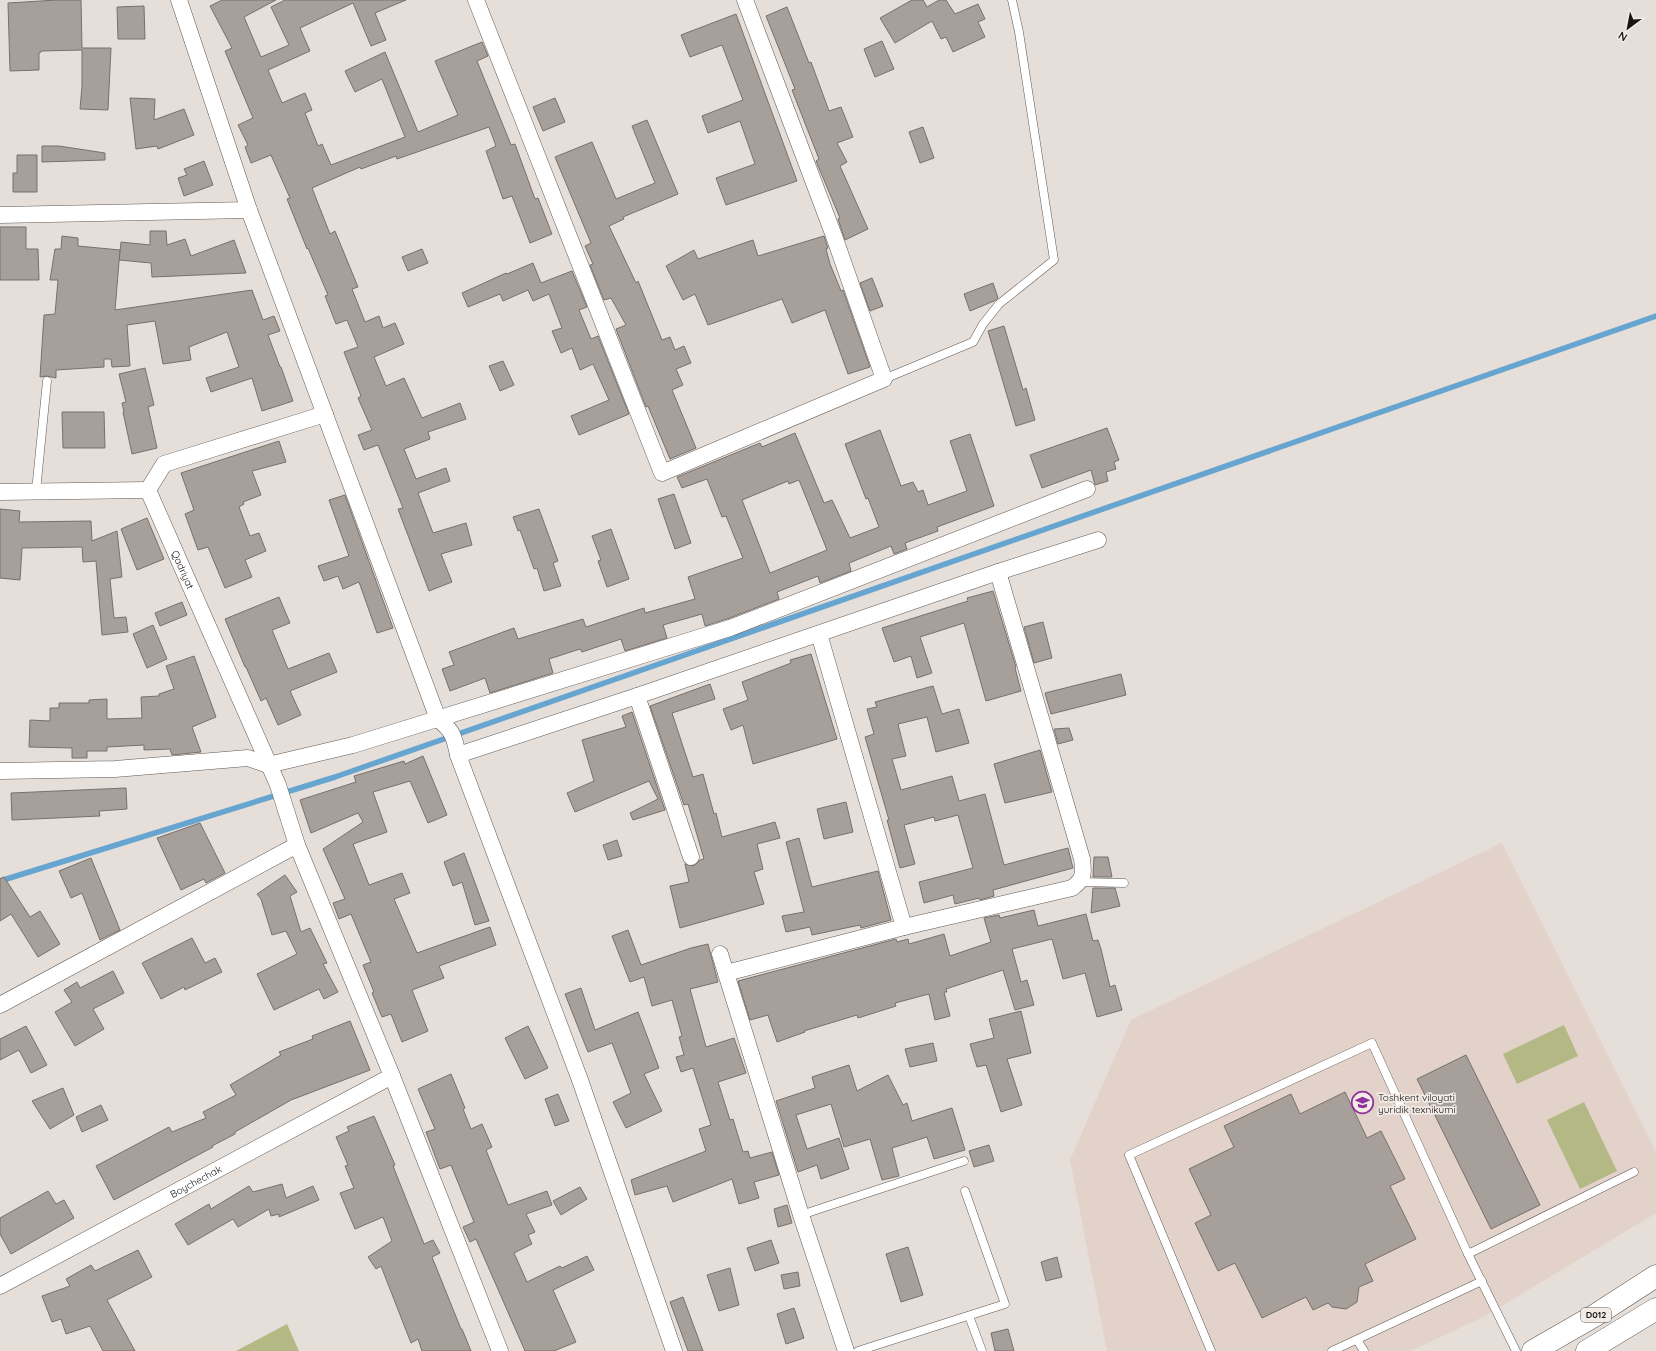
<svg xmlns="http://www.w3.org/2000/svg" width="1656" height="1351" font-family="Quicksand,sans-serif">
<style>
.built{fill:#e2d2c9}
.green{fill:#b3b885}
.lines{fill:none;stroke-linecap:round;stroke-linejoin:round}
.stream{stroke:#66a5d0;stroke-width:5.5}
.building{fill:#a69f9a;stroke:#77706c;fill-rule:evenodd}
.lane-casing{stroke:#605955;stroke-width:9}
.street-casing{stroke:#605955;stroke-width:17}
.highway-casing{stroke:#605955;stroke-width:23}
.lane{stroke:#fff;stroke-width:8}
.street{stroke:#fff;stroke-width:16}
.highway{stroke:#fff;stroke-width:22}
.labels{text-anchor:middle;stroke-width:3.5;stroke-linejoin:round;paint-order:stroke}
.shield{fill:#f3ebe6;stroke:#595452;stroke-width:1}
.shield-label{font-size:9px;font-weight:bold;fill:#171413}
.street-label{font-size:10px;fill:#171413;stroke:#f3ebe6}
.poi-label{font-size:10px;fill:#171413;stroke:#f3ebe6;text-anchor:start}
</style>
<rect width="100%" height="100%" fill="#e6ded9"/>
<!-- built -->
<path class="built" d="M 1502,843 L 1656,1152 L 1656,1213 L 1485,1316 L 1411,1351 L 1107,1351 L 1070,1160 L 1131,1020 Z"/>
<!-- green -->
<g class="green">
<path d="M 1564,1025 L 1578,1056 L 1517,1084 L 1503,1054 Z"/>
<path d="M 1584,1102 L 1617,1171 L 1580,1189 L 1547,1120 Z"/>
<path d="M 287,1324 L 299,1351 L 236,1351 Z"/>
</g>
<g class="lines">
<!-- stream -->
<path class="stream" d="M 0,881 L 335,777 L 1656,316"/>
</g>
<!-- building -->
<g class="building">
<path d="M 57,0 L 81,0 L 82,48 L 111,48 L 108,110 L 80,109 L 82,86 L 82,50 L 41,51 L 41,52 L 39,53 L 39,70 L 10,71 L 8,3 Z"/>
<path d="M 222,0 L 276,0 L 244,17 L 261,57 L 289,45 L 271,7 L 285,0 L 406,0 L 375,13 L 386,40 L 371,46 L 353,3 L 300,28 L 310,51 L 268,70 L 282,103 L 305,93 L 312,110 L 305,113 L 318,146 L 322,144 L 331,165 L 405,137 L 382,79 L 355,92 L 345,71 L 385,52 L 418,132 L 458,115 L 435,61 L 482,42 L 488,56 L 477,61 L 511,145 L 515,144 L 535,199 L 538,198 L 552,234 L 530,243 L 512,196 L 503,199 L 486,151 L 496,146 L 489,127 L 397,159 L 396,156 L 361,169 L 360,167 L 312,188 L 330,234 L 335,231 L 358,287 L 352,289 L 365,322 L 379,316 L 383,328 L 395,323 L 404,344 L 374,357 L 386,386 L 404,378 L 422,418 L 460,403 L 466,419 L 428,432 L 430,439 L 404,449 L 416,479 L 446,468 L 450,481 L 418,493 L 433,533 L 466,523 L 472,545 L 441,554 L 452,582 L 429,591 L 398,509 L 403,508 L 378,445 L 364,450 L 358,435 L 372,430 L 358,398 L 361,396 L 344,352 L 358,347 L 347,320 L 336,324 L 325,296 L 328,295 L 308,248 L 307,249 L 287,199 L 290,198 L 271,155 L 251,163 L 245,147 L 248,145 L 238,125 L 253,118 L 225,51 L 232,48 L 210,6 Z"/>
<path d="M 912,0 L 923,0 L 927,7 L 939,0 L 946,0 L 955,14 L 978,4 L 985,19 L 978,22 L 985,37 L 953,52 L 946,37 L 941,39 L 932,21 L 895,43 L 880,18 Z"/>
<path d="M 144,6 L 145,39 L 118,39 L 117,7 Z"/>
<path d="M 787,7 L 809,63 L 811,62 L 829,111 L 841,107 L 853,137 L 837,143 L 847,162 L 840,166 L 868,229 L 845,240 L 838,219 L 840,218 L 816,161 L 819,159 L 792,90 L 795,89 L 766,16 Z"/>
<path d="M 736,14 L 797,181 L 726,205 L 716,178 L 755,164 L 740,121 L 708,133 L 702,116 L 743,100 L 722,45 L 690,57 L 681,35 Z"/>
<path d="M 882,41 L 894,69 L 875,77 L 864,49 Z"/>
<path d="M 130,98 L 155,99 L 154,120 L 184,109 L 194,135 L 158,149 L 157,146 L 136,149 Z"/>
<path d="M 555,98 L 565,122 L 543,131 L 533,107 Z"/>
<path d="M 647,120 L 678,194 L 623,217 L 624,219 L 609,226 L 636,283 L 638,281 L 662,340 L 670,337 L 675,350 L 684,346 L 691,363 L 676,369 L 683,385 L 672,390 L 696,448 L 670,459 L 648,406 L 646,407 L 616,329 L 626,325 L 611,298 L 604,300 L 590,265 L 593,264 L 585,246 L 591,243 L 555,157 L 592,142 L 616,199 L 655,183 L 632,126 Z"/>
<path d="M 923,127 L 934,158 L 920,163 L 909,132 Z"/>
<path d="M 42,146 L 59,146 L 105,153 L 105,160 L 42,162 Z"/>
<path d="M 17,155 L 37,155 L 37,192 L 13,192 L 13,173 L 17,173 Z"/>
<path d="M 204,161 L 213,185 L 184,196 L 178,178 L 187,175 L 184,169 Z"/>
<path d="M 0,227 L 26,227 L 26,249 L 38,249 L 39,280 L 0,280 Z"/>
<path d="M 150,231 L 166,231 L 167,245 L 185,239 L 191,256 L 234,240 L 246,273 L 152,277 L 151,263 L 119,260 L 121,242 L 150,245 Z"/>
<path d="M 62,236 L 78,238 L 78,246 L 120,250 L 115,310 L 252,290 L 263,320 L 274,316 L 280,331 L 268,335 L 280,367 L 281,367 L 293,401 L 262,411 L 252,378 L 211,392 L 206,378 L 239,367 L 227,332 L 189,347 L 191,360 L 163,364 L 155,321 L 127,325 L 130,366 L 112,367 L 111,359 L 104,359 L 104,367 L 56,370 L 56,378 L 47,376 L 40,377 L 44,315 L 55,314 L 58,280 L 50,280 L 55,249 L 61,249 Z"/>
<path d="M 824,236 L 828,248 L 826,249 L 830,264 L 841,291 L 843,290 L 870,367 L 848,374 L 825,310 L 792,323 L 782,299 L 708,325 L 695,294 L 683,300 L 666,266 L 694,250 L 698,259 L 753,240 L 758,256 Z"/>
<path d="M 422,249 L 428,263 L 408,271 L 402,257 Z"/>
<path d="M 533,263 L 541,283 L 572,271 L 587,307 L 579,310 L 591,339 L 598,336 L 629,414 L 579,435 L 571,416 L 609,400 L 593,364 L 580,370 L 572,348 L 561,353 L 552,331 L 562,328 L 549,294 L 533,301 L 528,290 L 503,301 L 500,294 L 468,307 L 462,293 L 506,273 L 507,274 Z"/>
<path d="M 872,278 L 883,306 L 870,311 L 860,283 Z"/>
<path d="M 993,283 L 998,298 L 994,301 L 970,311 L 964,294 Z"/>
<path d="M 1004,326 L 1023,390 L 1026,388 L 1035,420 L 1016,426 L 988,331 Z"/>
<path d="M 503,361 L 514,385 L 500,391 L 489,366 Z"/>
<path d="M 145,368 L 154,405 L 148,407 L 157,448 L 132,454 L 123,412 L 124,412 L 122,403 L 126,402 L 119,374 Z"/>
<path d="M 62,412 L 104,412 L 105,448 L 63,448 Z"/>
<path d="M 1107,428 L 1119,460 L 1114,462 L 1116,469 L 1106,472 L 1108,481 L 1095,485 L 1091,470 L 1042,488 L 1030,455 Z"/>
<path d="M 880,430 L 901,486 L 913,482 L 918,492 L 923,490 L 928,505 L 967,491 L 950,441 L 970,434 L 994,506 L 937,527 L 938,531 L 905,543 L 907,549 L 894,554 L 891,546 L 849,563 L 851,571 L 820,583 L 818,576 L 777,592 L 779,599 L 727,619 L 705,626 L 702,614 L 663,625 L 667,638 L 625,651 L 621,639 L 582,652 L 580,649 L 549,659 L 553,673 L 490,693 L 485,678 L 450,691 L 442,669 L 454,665 L 449,652 L 514,628 L 518,639 L 583,619 L 586,627 L 644,608 L 645,613 L 695,599 L 688,577 L 743,558 L 726,516 L 722,517 L 707,479 L 682,488 L 677,477 L 760,443 L 762,447 L 795,433 L 824,503 L 832,500 L 850,538 L 879,527 L 868,498 L 866,499 L 845,444 ZM 799,480 L 827,550 L 770,573 L 742,500 L 788,481 L 789,484 Z"/>
<path d="M 279,441 L 286,462 L 252,471 L 261,495 L 243,502 L 244,504 L 239,507 L 250,536 L 259,533 L 266,551 L 245,560 L 252,577 L 225,588 L 208,547 L 198,550 L 185,514 L 194,510 L 181,473 Z"/>
<path d="M 674,494 L 691,543 L 675,549 L 658,499 Z"/>
<path d="M 345,495 L 393,628 L 377,633 L 359,582 L 343,589 L 338,576 L 324,581 L 318,566 L 349,556 L 329,500 Z"/>
<path d="M 0,509 L 20,511 L 19,522 L 91,521 L 92,541 L 117,531 L 122,577 L 110,579 L 114,618 L 126,617 L 128,632 L 102,635 L 96,561 L 83,562 L 82,547 L 22,548 L 20,580 L 0,578 Z"/>
<path d="M 539,509 L 558,561 L 553,563 L 561,586 L 544,591 L 537,568 L 534,569 L 520,530 L 518,531 L 513,517 Z"/>
<path d="M 147,518 L 164,559 L 137,570 L 121,529 Z"/>
<path d="M 611,529 L 629,579 L 607,587 L 598,561 L 601,560 L 592,536 Z"/>
<path d="M 993,591 L 1016,667 L 1015,668 L 1021,691 L 986,701 L 964,623 L 920,637 L 932,673 L 917,678 L 911,656 L 894,662 L 882,628 L 968,601 L 967,598 Z"/>
<path d="M 279,597 L 290,623 L 272,630 L 288,669 L 329,653 L 337,672 L 290,691 L 301,715 L 278,725 L 266,698 L 261,701 L 246,667 L 245,667 L 225,619 Z"/>
<path d="M 182,602 L 187,615 L 160,626 L 155,613 Z"/>
<path d="M 1043,622 L 1052,658 L 1034,663 L 1024,627 Z"/>
<path d="M 153,625 L 167,659 L 147,668 L 133,634 Z"/>
<path d="M 811,654 L 837,739 L 753,764 L 743,725 L 731,730 L 723,709 L 748,700 L 742,682 L 791,663 L 790,660 Z"/>
<path d="M 194,656 L 216,717 L 192,727 L 201,752 L 172,755 L 170,749 L 144,750 L 144,745 L 107,747 L 107,751 L 87,751 L 87,758 L 72,758 L 72,748 L 29,747 L 30,720 L 50,721 L 50,708 L 59,708 L 59,703 L 89,703 L 89,700 L 107,699 L 107,719 L 142,718 L 141,697 L 159,696 L 159,694 L 174,689 L 166,666 Z"/>
<path d="M 1121,674 L 1126,695 L 1051,714 L 1045,693 Z"/>
<path d="M 710,684 L 715,699 L 672,713 L 693,777 L 703,774 L 714,814 L 716,813 L 722,837 L 775,822 L 780,838 L 757,844 L 763,869 L 754,872 L 764,904 L 680,928 L 670,886 L 689,882 L 685,864 L 694,866 L 700,860 L 704,859 L 688,804 L 684,805 L 650,706 Z"/>
<path d="M 933,686 L 942,714 L 959,709 L 969,743 L 936,752 L 927,717 L 898,724 L 906,756 L 892,759 L 901,790 L 952,776 L 959,801 L 985,794 L 1004,865 L 1068,848 L 1073,868 L 993,890 L 994,896 L 980,900 L 979,898 L 955,904 L 953,895 L 924,903 L 919,882 L 973,868 L 958,815 L 935,821 L 934,817 L 904,825 L 915,864 L 900,868 L 887,820 L 889,820 L 865,737 L 874,734 L 867,709 L 877,707 L 875,702 Z"/>
<path d="M 632,712 L 665,810 L 633,820 L 630,813 L 658,799 L 649,781 L 575,812 L 567,793 L 594,781 L 582,740 L 626,727 L 622,716 Z"/>
<path d="M 1069,728 L 1073,740 L 1058,744 L 1054,729 Z"/>
<path d="M 1040,750 L 1052,792 L 1005,803 L 994,764 Z"/>
<path d="M 423,756 L 447,815 L 428,823 L 410,781 L 373,792 L 387,832 L 353,844 L 369,885 L 402,873 L 410,893 L 394,899 L 417,953 L 490,927 L 496,945 L 439,966 L 444,978 L 412,990 L 428,1031 L 402,1042 L 391,1014 L 382,1017 L 372,993 L 374,992 L 363,965 L 371,962 L 351,914 L 339,919 L 333,903 L 345,899 L 323,849 L 363,822 L 358,813 L 311,833 L 300,800 L 356,782 L 354,776 L 404,761 L 405,764 Z"/>
<path d="M 126,788 L 127,809 L 99,811 L 100,816 L 12,820 L 11,793 Z"/>
<path d="M 846,802 L 853,832 L 824,839 L 817,809 Z"/>
<path d="M 200,823 L 225,873 L 206,883 L 204,879 L 181,890 L 157,838 Z"/>
<path d="M 799,838 L 812,887 L 878,871 L 891,920 L 861,928 L 860,925 L 812,935 L 810,927 L 786,932 L 782,916 L 804,912 L 786,842 Z"/>
<path d="M 617,840 L 622,856 L 608,860 L 603,845 Z"/>
<path d="M 464,853 L 489,921 L 475,925 L 462,882 L 453,886 L 444,862 Z"/>
<path d="M 1094,857 L 1108,857 L 1112,877 L 1093,877 Z"/>
<path d="M 91,858 L 120,930 L 100,940 L 82,893 L 71,898 L 59,871 Z"/>
<path d="M 285,875 L 297,892 L 290,896 L 301,932 L 310,928 L 327,963 L 323,964 L 338,992 L 324,999 L 319,989 L 274,1010 L 257,974 L 297,954 L 286,931 L 272,935 L 261,899 L 257,894 Z"/>
<path d="M 4,877 L 30,917 L 40,911 L 60,944 L 38,957 L 11,914 L 0,921 L 0,879 Z"/>
<path d="M 1093,888 L 1115,888 L 1120,906 L 1091,913 Z"/>
<path d="M 1034,910 L 1038,926 L 1086,914 L 1093,941 L 1098,940 L 1101,949 L 1110,987 L 1115,985 L 1122,1010 L 1097,1017 L 1085,973 L 1063,979 L 1052,939 L 1012,949 L 1021,982 L 1027,980 L 1034,1005 L 1015,1010 L 1003,970 L 946,989 L 947,992 L 944,992 L 950,1016 L 935,1020 L 929,994 L 895,1003 L 896,1006 L 858,1018 L 857,1015 L 804,1031 L 805,1032 L 777,1042 L 768,1015 L 750,1020 L 738,981 L 896,939 L 897,942 L 908,939 L 909,944 L 944,934 L 950,956 L 991,942 L 984,918 L 999,915 L 1000,918 Z"/>
<path d="M 628,930 L 641,965 L 691,948 L 708,944 L 718,982 L 690,989 L 706,1047 L 734,1038 L 746,1073 L 718,1082 L 730,1120 L 733,1119 L 743,1152 L 748,1151 L 750,1158 L 772,1152 L 779,1175 L 754,1182 L 759,1198 L 739,1204 L 732,1179 L 673,1202 L 667,1186 L 635,1195 L 631,1180 L 706,1151 L 699,1129 L 711,1125 L 693,1068 L 681,1072 L 676,1057 L 684,1055 L 679,1037 L 682,1036 L 672,1000 L 652,1006 L 644,977 L 630,982 L 612,936 Z"/>
<path d="M 192,938 L 205,963 L 215,958 L 222,972 L 185,990 L 184,987 L 161,999 L 142,963 Z"/>
<path d="M 113,971 L 124,993 L 93,1009 L 104,1029 L 75,1046 L 55,1012 L 72,1002 L 64,990 L 77,982 L 80,988 Z"/>
<path d="M 581,988 L 595,1030 L 638,1012 L 659,1068 L 644,1074 L 662,1111 L 626,1128 L 613,1102 L 631,1093 L 612,1043 L 588,1052 L 565,994 Z"/>
<path d="M 1021,1011 L 1031,1053 L 1007,1059 L 1022,1105 L 1001,1112 L 986,1065 L 977,1067 L 970,1044 L 994,1038 L 989,1019 Z"/>
<path d="M 350,1021 L 370,1070 L 291,1100 L 235,1132 L 235,1134 L 212,1146 L 213,1147 L 114,1200 L 96,1166 L 169,1127 L 172,1132 L 206,1118 L 203,1112 L 236,1095 L 230,1085 L 281,1055 L 279,1052 L 313,1039 L 312,1036 Z"/>
<path d="M 26,1026 L 47,1065 L 31,1073 L 19,1050 L 0,1060 L 0,1039 Z"/>
<path d="M 528,1026 L 548,1068 L 525,1079 L 505,1038 Z"/>
<path d="M 933,1043 L 937,1061 L 910,1067 L 905,1049 Z"/>
<path d="M 1466,1055 L 1540,1205 L 1491,1229 L 1417,1079 Z"/>
<path d="M 849,1065 L 857,1091 L 888,1075 L 903,1105 L 907,1103 L 912,1121 L 952,1108 L 965,1150 L 934,1159 L 927,1137 L 892,1148 L 899,1176 L 882,1180 L 870,1139 L 844,1147 L 831,1104 L 796,1115 L 807,1149 L 839,1138 L 849,1169 L 821,1179 L 817,1165 L 798,1172 L 776,1101 L 815,1088 L 812,1077 Z"/>
<path d="M 451,1074 L 465,1108 L 463,1109 L 471,1129 L 482,1124 L 492,1147 L 486,1150 L 508,1205 L 547,1191 L 552,1205 L 526,1214 L 535,1232 L 528,1235 L 532,1244 L 514,1253 L 527,1282 L 560,1266 L 562,1268 L 587,1256 L 594,1270 L 553,1290 L 576,1342 L 554,1351 L 525,1351 L 476,1239 L 470,1242 L 463,1227 L 474,1222 L 451,1165 L 440,1169 L 426,1132 L 435,1129 L 418,1089 Z"/>
<path d="M 63,1088 L 74,1115 L 50,1129 L 32,1101 Z"/>
<path d="M 1345,1092 L 1367,1138 L 1381,1131 L 1405,1179 L 1390,1186 L 1416,1239 L 1365,1264 L 1373,1281 L 1359,1287 L 1357,1302 L 1346,1309 L 1332,1307 L 1328,1303 L 1313,1310 L 1306,1297 L 1262,1318 L 1235,1263 L 1218,1271 L 1195,1223 L 1211,1215 L 1189,1169 L 1234,1147 L 1224,1126 L 1291,1094 L 1300,1114 Z"/>
<path d="M 558,1094 L 569,1121 L 555,1126 L 545,1099 Z"/>
<path d="M 101,1105 L 108,1120 L 82,1132 L 76,1117 Z"/>
<path d="M 374,1116 L 395,1165 L 393,1166 L 424,1244 L 433,1240 L 440,1253 L 432,1257 L 461,1329 L 462,1329 L 471,1351 L 422,1351 L 418,1339 L 411,1343 L 381,1266 L 376,1269 L 368,1257 L 392,1241 L 383,1217 L 355,1229 L 340,1193 L 354,1188 L 345,1166 L 348,1165 L 336,1137 L 349,1131 L 347,1127 Z"/>
<path d="M 989,1145 L 994,1161 L 974,1167 L 969,1151 Z"/>
<path d="M 282,1184 L 286,1198 L 313,1186 L 319,1200 L 279,1217 L 279,1214 L 271,1216 L 269,1209 L 238,1227 L 233,1219 L 188,1245 L 175,1224 L 209,1204 L 211,1209 L 249,1186 L 253,1192 Z"/>
<path d="M 580,1187 L 587,1199 L 561,1215 L 553,1201 Z"/>
<path d="M 48,1191 L 56,1204 L 64,1200 L 74,1218 L 11,1254 L 0,1234 L 0,1218 Z"/>
<path d="M 787,1205 L 792,1223 L 778,1227 L 774,1209 Z"/>
<path d="M 771,1240 L 779,1263 L 755,1271 L 747,1248 Z"/>
<path d="M 908,1247 L 923,1295 L 901,1302 L 886,1254 Z"/>
<path d="M 138,1250 L 152,1277 L 107,1300 L 135,1351 L 103,1351 L 90,1326 L 66,1334 L 61,1319 L 52,1322 L 42,1296 L 70,1286 L 66,1279 L 91,1265 L 95,1271 Z"/>
<path d="M 1057,1257 L 1062,1277 L 1046,1281 L 1041,1262 Z"/>
<path d="M 730,1268 L 739,1305 L 719,1311 L 707,1275 Z"/>
<path d="M 798,1272 L 800,1286 L 784,1289 L 781,1275 Z"/>
<path d="M 683,1297 L 703,1351 L 688,1351 L 670,1302 Z"/>
<path d="M 794,1308 L 804,1338 L 786,1344 L 777,1314 Z"/>
<path d="M 1008,1329 L 1014,1351 L 995,1351 L 991,1333 Z"/>
</g>
<g class="lines">
<defs>
<g id="lane">
<path d="M 884,379 L 973,342 L 983,324 L 999,304 L 1054,260 L 1019,32 L 1012,0"/>
<path d="M 36,491 L 47,381"/>
<path d="M 1080,882 L 1124,883"/>
<path d="M 801,1215 L 964,1161"/>
<path d="M 1468,1254 L 1634,1172"/>
<path d="M 969,1316 L 982,1351"/>
<path d="M 1357,1340 L 1364,1351"/>
<path d="M 858,1351 L 1005,1304 L 965,1191"/>
<path d="M 1211,1351 L 1129,1155 L 1372,1043 L 1468,1254 L 1516,1351"/>
<path d="M 1332,1351 L 1482,1281"/>
</g>
<g id="street">
<path d="M 179,0 L 249,210 L 438,719 C 453,731 454,736 458,755 L 580,1080 L 674,1351"/>
<path d="M 476,0 L 662,473 L 884,379 L 834,236 L 745,0"/>
<path d="M 0,215 L 249,210"/>
<path d="M 148,490 L 164,464 L 325,414"/>
<path id="s1" d="M 0,492 L 148,490 L 278,785 L 297,845 L 392,1076 L 500,1351"/>
<path d="M 819,634 L 904,927"/>
<path d="M 637,696 L 691,857"/>
<path d="M 458,755 L 637,696 L 998,572 L 1098,540"/>
<path d="M 0,771 L 115,769 L 248,758 L 268,765 L 353,745 L 730,628 L 1087,489"/>
<path d="M 720,954 L 801,1215 L 846,1351"/>
<path d="M 726,973 L 904,927 L 1072,888 C 1084,879 1084,874 1082,859 L 998,572"/>
<path d="M 0,1005 L 297,845"/>
<path id="s2" d="M 0,1286 L 392,1076"/>
</g>
<g id="highway">
<path d="M 1533,1351 L 1594,1316 L 1656,1276"/>
<path d="M 1587,1351 L 1656,1309"/>
</g>
</defs>
<!-- lane casing -->
<use href="#lane" class="lane-casing"/>
<!-- street casing -->
<use href="#street" class="street-casing"/>
<!-- highway casing -->
<use href="#highway" class="highway-casing"/>
<!-- lane -->
<use href="#lane" class="lane"/>
<!-- street -->
<use href="#street" class="street"/>
<!-- highway -->
<use href="#highway" class="highway"/>
</g>
<!-- icons -->
<defs>
<symbol id="university-ring" viewBox="-11 -11 22 22"><circle r="9.5" fill="#f3ebe6" stroke="#90329b" stroke-width="1.5"/><path d="M0-5L7-2L0 1L-7-2ZM-4 1L0 2.5L4 1V4Q0 6-4 4Z" fill="#90329b"/></symbol>
</defs>
<g fill-rule="evenodd">
<use href="#university-ring" x="1350" y="1090" width="25" height="25"/>
</g>
<g class="labels">
<!-- shield labels -->
<rect class="shield" x="1581" y="1308" width="30" height="14" rx="3"/>
<g class="shield-label">
<text x="1596" y="1318">D012</text>
</g>
<!-- street labels -->
<g class="street-label">
<text dy="4" stroke="none"><textPath href="#s1" startOffset="235">Qadriyat</textPath></text>
<text dy="4" stroke="none"><textPath href="#s2" startOffset="222">Boychechak</textPath></text>
</g>
<!-- poi labels -->
<g class="poi-label">
<text x="1378" y="1101">Toshkent viloyati<tspan x="1378" dy="12">yuridik texnikumi</tspan></text>
</g>
</g>
<!-- north arrow -->
<g transform="translate(1628 28) rotate(212)" stroke="#f3ebe6" stroke-width="3" paint-order="stroke">
<path d="M0-3L7 15L0 10L-7 15Z" fill="#171413"/>
<text y="-6" font-size="11" font-weight="bold" text-anchor="middle" fill="#171413">N</text>
</g>
</svg>
